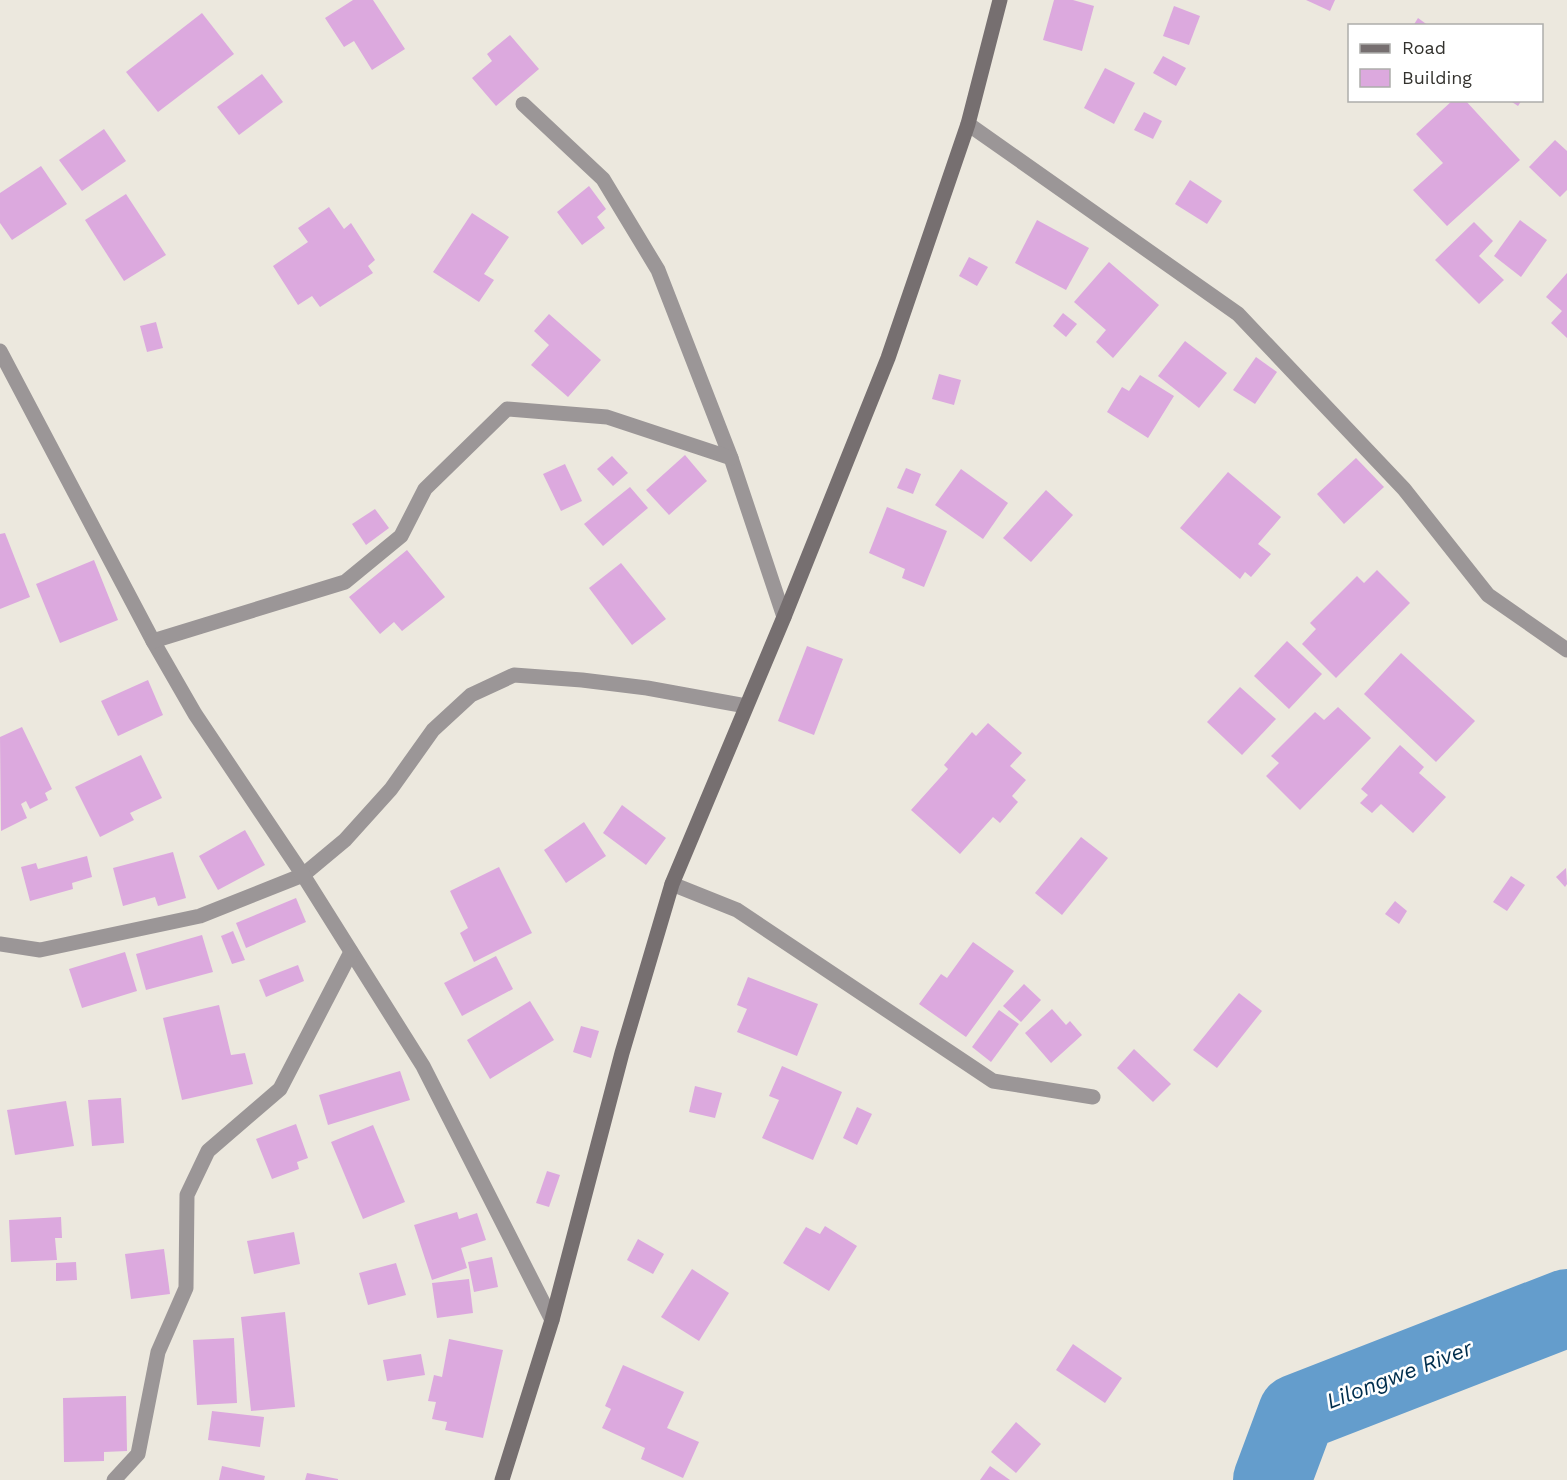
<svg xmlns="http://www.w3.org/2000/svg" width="1567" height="1480" font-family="'Work Sans',sans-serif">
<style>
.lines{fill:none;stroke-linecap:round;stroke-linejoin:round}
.river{stroke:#649dcc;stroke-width:78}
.building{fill:#dca9de}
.lane{stroke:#9b9697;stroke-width:15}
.street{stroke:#9b9697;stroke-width:15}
.secondary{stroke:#766f70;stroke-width:15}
.labels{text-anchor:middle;stroke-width:5;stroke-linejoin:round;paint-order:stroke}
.water-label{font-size:22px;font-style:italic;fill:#002e4d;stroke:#fff}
</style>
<rect width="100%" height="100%" fill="#ece8de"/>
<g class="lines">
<!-- river -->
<path class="river" d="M 1272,1480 L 1297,1413 L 1567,1308"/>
</g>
<!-- building -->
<g class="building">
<path d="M 353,0 L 373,0 L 405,49 L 372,70 L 354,41 L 344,47 L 325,18 Z"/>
<path d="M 1054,0 L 1073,0 L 1094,6 L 1082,51 L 1043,40 Z"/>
<path d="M 1306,0 L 1335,0 L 1330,11 Z"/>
<path d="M 1174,6 L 1200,16 L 1189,45 L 1163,36 Z"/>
<path d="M 202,13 L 234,54 L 158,112 L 126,72 Z"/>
<path d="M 1418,18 L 1429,26 L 1413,26 Z"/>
<path d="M 510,35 L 539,69 L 496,106 L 472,78 L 492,61 L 487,54 Z"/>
<path d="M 1163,56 L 1186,68 L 1176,86 L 1153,73 Z"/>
<path d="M 1105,68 L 1135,83 L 1114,124 L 1084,108 Z"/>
<path d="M 262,74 L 283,102 L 239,135 L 217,107 Z"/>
<path d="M 1453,100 L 1465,100 L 1520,160 L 1447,226 L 1413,190 L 1443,163 L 1416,134 Z"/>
<path d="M 1509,100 L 1522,100 L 1518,106 Z"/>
<path d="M 1144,112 L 1162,121 L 1153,139 L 1134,130 Z"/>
<path d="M 104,129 L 126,161 L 82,191 L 59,160 Z"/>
<path d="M 1555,140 L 1567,151 L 1567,190 L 1560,197 L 1529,167 Z"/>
<path d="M 41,166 L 67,204 L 12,240 L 0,223 L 0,193 Z"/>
<path d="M 1190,180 L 1222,201 L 1207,224 L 1175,204 Z"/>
<path d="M 589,186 L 606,209 L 597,217 L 605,228 L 582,245 L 557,212 Z"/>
<path d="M 126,194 L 166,255 L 124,281 L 85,220 Z"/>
<path d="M 329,207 L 344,229 L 351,223 L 375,260 L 368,266 L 373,273 L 320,307 L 312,296 L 298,305 L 273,266 L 308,242 L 298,228 Z"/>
<path d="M 472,213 L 509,237 L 484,274 L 494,280 L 479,302 L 433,272 Z"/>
<path d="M 1037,220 L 1089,248 L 1066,290 L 1015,263 Z"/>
<path d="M 1520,220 L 1547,240 L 1521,277 L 1494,256 Z"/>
<path d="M 1474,222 L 1493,241 L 1479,256 L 1504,280 L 1479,304 L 1435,260 Z"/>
<path d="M 969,257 L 988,267 L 977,286 L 959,276 Z"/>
<path d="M 1109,262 L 1159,305 L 1113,358 L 1096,342 L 1106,330 L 1074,302 Z"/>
<path d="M 1567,273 L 1567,338 L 1551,323 L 1562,311 L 1546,297 Z"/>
<path d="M 1063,313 L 1077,324 L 1066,337 L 1053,326 Z"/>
<path d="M 549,314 L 601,360 L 568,397 L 531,365 L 549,345 L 534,331 Z"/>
<path d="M 156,322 L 163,348 L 147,352 L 140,326 Z"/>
<path d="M 1185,341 L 1227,373 L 1199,408 L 1158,376 Z"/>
<path d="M 1256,357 L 1277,372 L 1255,404 L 1233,390 Z"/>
<path d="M 939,374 L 961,380 L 954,405 L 932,399 Z"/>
<path d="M 1140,375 L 1174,396 L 1148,438 L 1107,412 L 1122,387 L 1129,391 Z"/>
<path d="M 685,455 L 707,481 L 669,515 L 646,490 Z"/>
<path d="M 612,456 L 628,473 L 613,486 L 597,469 Z"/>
<path d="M 1356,458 L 1384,487 L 1344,524 L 1317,494 Z"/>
<path d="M 565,464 L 582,501 L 561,511 L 543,474 Z"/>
<path d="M 906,468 L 921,474 L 913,494 L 897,488 Z"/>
<path d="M 961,469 L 1008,503 L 983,539 L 935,505 Z"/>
<path d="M 1228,472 L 1281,517 L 1258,544 L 1271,554 L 1251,577 L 1245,572 L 1240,579 L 1180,528 Z"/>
<path d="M 630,487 L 648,508 L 603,546 L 584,524 Z"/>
<path d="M 1046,490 L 1073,515 L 1031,562 L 1003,538 Z"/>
<path d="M 887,507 L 947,531 L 924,587 L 902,578 L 905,569 L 869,553 Z"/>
<path d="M 375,509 L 389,528 L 366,545 L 352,524 Z"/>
<path d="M 5,533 L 30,597 L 0,609 L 0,534 Z"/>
<path d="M 407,550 L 445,597 L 402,631 L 394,622 L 380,634 L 349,597 Z"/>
<path d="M 94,560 L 118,620 L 60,643 L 36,584 Z"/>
<path d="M 621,563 L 666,619 L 632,645 L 589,588 Z"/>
<path d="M 1377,570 L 1410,603 L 1336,678 L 1302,644 L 1316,629 L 1310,623 L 1357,576 L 1364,583 Z"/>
<path d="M 1287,641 L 1322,674 L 1289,709 L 1254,676 Z"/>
<path d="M 807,646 L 843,659 L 814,735 L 778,721 Z"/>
<path d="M 1401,653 L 1475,721 L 1436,762 L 1364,694 Z"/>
<path d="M 148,680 L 163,715 L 118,736 L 101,701 Z"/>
<path d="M 1240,687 L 1276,719 L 1242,755 L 1207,722 Z"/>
<path d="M 1338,707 L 1371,738 L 1300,810 L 1266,776 L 1279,763 L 1271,756 L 1315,712 L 1324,720 Z"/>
<path d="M 988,723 L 1022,753 L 1010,766 L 1026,780 L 1012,796 L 1018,802 L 1000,823 L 993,817 L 960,854 L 911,810 L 948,769 L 944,765 L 972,732 L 976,736 Z"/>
<path d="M 22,727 L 52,789 L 45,793 L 48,800 L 30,809 L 26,801 L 21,804 L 27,818 L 1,831 L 0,737 Z"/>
<path d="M 1400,745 L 1424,767 L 1419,773 L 1446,797 L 1413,833 L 1381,804 L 1372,813 L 1360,803 L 1368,795 L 1361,789 Z"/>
<path d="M 141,755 L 162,798 L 130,813 L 134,820 L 100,837 L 75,787 Z"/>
<path d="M 622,805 L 666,838 L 646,865 L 603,833 Z"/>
<path d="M 584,822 L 606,856 L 566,883 L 544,850 Z"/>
<path d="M 245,830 L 265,865 L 218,890 L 199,856 Z"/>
<path d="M 1081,837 L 1108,858 L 1062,915 L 1035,893 Z"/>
<path d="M 173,852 L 186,898 L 158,906 L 155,897 L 123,906 L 113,868 Z"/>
<path d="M 87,856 L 92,877 L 72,883 L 73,889 L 30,901 L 21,867 L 36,863 L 38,869 Z"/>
<path d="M 499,867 L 532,933 L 474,962 L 460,933 L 468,928 L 450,891 Z"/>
<path d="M 1566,868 L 1567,884 L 1565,887 L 1556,877 Z"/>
<path d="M 1511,876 L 1525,885 L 1507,911 L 1493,902 Z"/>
<path d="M 296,898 L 306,922 L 246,948 L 236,923 Z"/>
<path d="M 1395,901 L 1407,911 L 1399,924 L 1385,914 Z"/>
<path d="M 233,931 L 245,960 L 232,964 L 221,936 Z"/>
<path d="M 202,935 L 213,972 L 146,990 L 136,954 Z"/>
<path d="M 973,942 L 1014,971 L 966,1037 L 919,1004 L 941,974 L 947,978 Z"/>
<path d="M 125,952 L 137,991 L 82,1008 L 69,969 Z"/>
<path d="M 496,956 L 513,989 L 462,1016 L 444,983 Z"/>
<path d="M 298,965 L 304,981 L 266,997 L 259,980 Z"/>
<path d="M 748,977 L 818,1004 L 797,1056 L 737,1032 L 747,1009 L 737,1005 Z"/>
<path d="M 1024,984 L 1041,1000 L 1021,1022 L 1003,1006 Z"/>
<path d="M 1239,993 L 1262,1011 L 1217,1068 L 1193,1050 Z"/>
<path d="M 530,1001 L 554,1040 L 490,1079 L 467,1040 Z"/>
<path d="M 219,1005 L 231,1055 L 245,1053 L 253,1084 L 182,1100 L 163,1018 Z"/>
<path d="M 1052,1009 L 1066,1025 L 1070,1021 L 1082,1035 L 1051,1063 L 1025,1033 Z"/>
<path d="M 999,1010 L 1019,1024 L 991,1062 L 972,1047 Z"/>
<path d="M 581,1026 L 599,1031 L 591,1058 L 573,1052 Z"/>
<path d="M 1134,1049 L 1171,1084 L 1153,1102 L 1117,1068 Z"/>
<path d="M 782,1066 L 842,1092 L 813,1160 L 762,1138 L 779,1100 L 769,1096 Z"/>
<path d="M 400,1071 L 410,1100 L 328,1125 L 319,1095 Z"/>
<path d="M 695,1086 L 722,1093 L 715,1118 L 689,1112 Z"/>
<path d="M 121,1098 L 124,1143 L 92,1146 L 88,1100 Z"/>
<path d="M 66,1101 L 74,1146 L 15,1155 L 7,1110 Z"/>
<path d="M 857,1107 L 872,1114 L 857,1145 L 843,1138 Z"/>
<path d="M 296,1124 L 308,1158 L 297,1162 L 299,1169 L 272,1179 L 256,1139 Z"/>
<path d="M 373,1125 L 405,1202 L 363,1219 L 331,1142 Z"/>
<path d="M 547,1171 L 560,1175 L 549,1207 L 536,1203 Z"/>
<path d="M 457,1212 L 459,1219 L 477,1213 L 486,1240 L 461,1248 L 467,1268 L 432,1280 L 414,1225 Z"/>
<path d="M 61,1217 L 62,1238 L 55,1238 L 57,1260 L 11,1262 L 9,1220 Z"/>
<path d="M 825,1226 L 857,1246 L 829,1291 L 783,1263 L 806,1227 L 820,1234 Z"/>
<path d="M 294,1232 L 300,1264 L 254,1274 L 247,1241 Z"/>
<path d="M 638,1239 L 664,1254 L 653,1274 L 627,1260 Z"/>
<path d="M 164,1249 L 170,1294 L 131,1299 L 125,1254 Z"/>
<path d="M 492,1257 L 498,1287 L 474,1292 L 468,1262 Z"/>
<path d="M 76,1262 L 77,1280 L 56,1281 L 56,1263 Z"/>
<path d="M 396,1263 L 406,1295 L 368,1305 L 359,1273 Z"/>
<path d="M 692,1269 L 729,1293 L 699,1341 L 661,1317 Z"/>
<path d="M 469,1279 L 473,1313 L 437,1318 L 432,1283 Z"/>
<path d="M 285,1312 L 295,1407 L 251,1411 L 241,1317 Z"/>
<path d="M 234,1338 L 237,1403 L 197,1405 L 193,1340 Z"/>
<path d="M 449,1339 L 503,1350 L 483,1438 L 445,1430 L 447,1422 L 432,1419 L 436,1402 L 428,1401 L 434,1375 L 442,1377 Z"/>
<path d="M 1073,1344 L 1122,1378 L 1105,1403 L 1056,1370 Z"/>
<path d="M 421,1354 L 425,1375 L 387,1381 L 383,1360 Z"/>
<path d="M 623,1365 L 684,1392 L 667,1428 L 699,1442 L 683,1478 L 641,1459 L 645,1448 L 602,1428 L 611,1409 L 605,1406 Z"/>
<path d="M 126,1396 L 127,1451 L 104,1452 L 104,1461 L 64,1462 L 63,1398 Z"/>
<path d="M 212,1411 L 264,1417 L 260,1447 L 208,1440 Z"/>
<path d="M 1016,1422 L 1041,1444 L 1016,1473 L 991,1452 Z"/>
<path d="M 222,1466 L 265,1476 L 264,1480 L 219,1480 Z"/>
<path d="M 990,1466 L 1010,1480 L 980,1480 Z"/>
<path d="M 307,1473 L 338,1479 L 338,1480 L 305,1480 Z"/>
</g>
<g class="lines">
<!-- lane -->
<g class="lane">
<path d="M 672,884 L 737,910 L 993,1081 L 1093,1097"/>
<path d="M 0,944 L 40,950 L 200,916 L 303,875 L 345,840 L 391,789 L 433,730 L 471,695 L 514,675 L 582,680 L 647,688 L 746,706"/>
</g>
<!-- street -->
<g class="street">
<path d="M 523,104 L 603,179 L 658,270 L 731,458 L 784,617"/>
<path d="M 968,124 L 1238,314 L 1404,489 L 1488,595 L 1567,650"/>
<path d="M 0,351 L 153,641 L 195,714 L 303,875 L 423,1066 L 552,1320"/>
<path d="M 153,641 L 345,582 L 401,536 L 425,489 L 507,409 L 607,417 L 731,458"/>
<path d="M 114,1480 L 138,1454 L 158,1352 L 186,1288 L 187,1195 L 208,1151 L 280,1089 L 351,952"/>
</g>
<!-- secondary -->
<path class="secondary" d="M 502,1480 L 552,1320 L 622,1053 L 672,884 L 784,617 L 888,358 L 968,124 L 1000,0"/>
</g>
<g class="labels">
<!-- water labels -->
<g class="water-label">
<text transform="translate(1399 1374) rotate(-21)" y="8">Lilongwe River</text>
</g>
</g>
<!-- legend -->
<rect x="1348" y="24" width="195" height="78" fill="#ffffff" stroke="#adadab" stroke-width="1.5"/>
<rect x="1360" y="44" width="30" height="9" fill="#766f70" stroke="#adadab" stroke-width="1.5"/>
<text x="1402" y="54" font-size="18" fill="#33322e">Road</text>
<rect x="1360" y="69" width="30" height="18" fill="#dca9de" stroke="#adadab" stroke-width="1.5"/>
<text x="1402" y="84" font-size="18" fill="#33322e">Building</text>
</svg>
